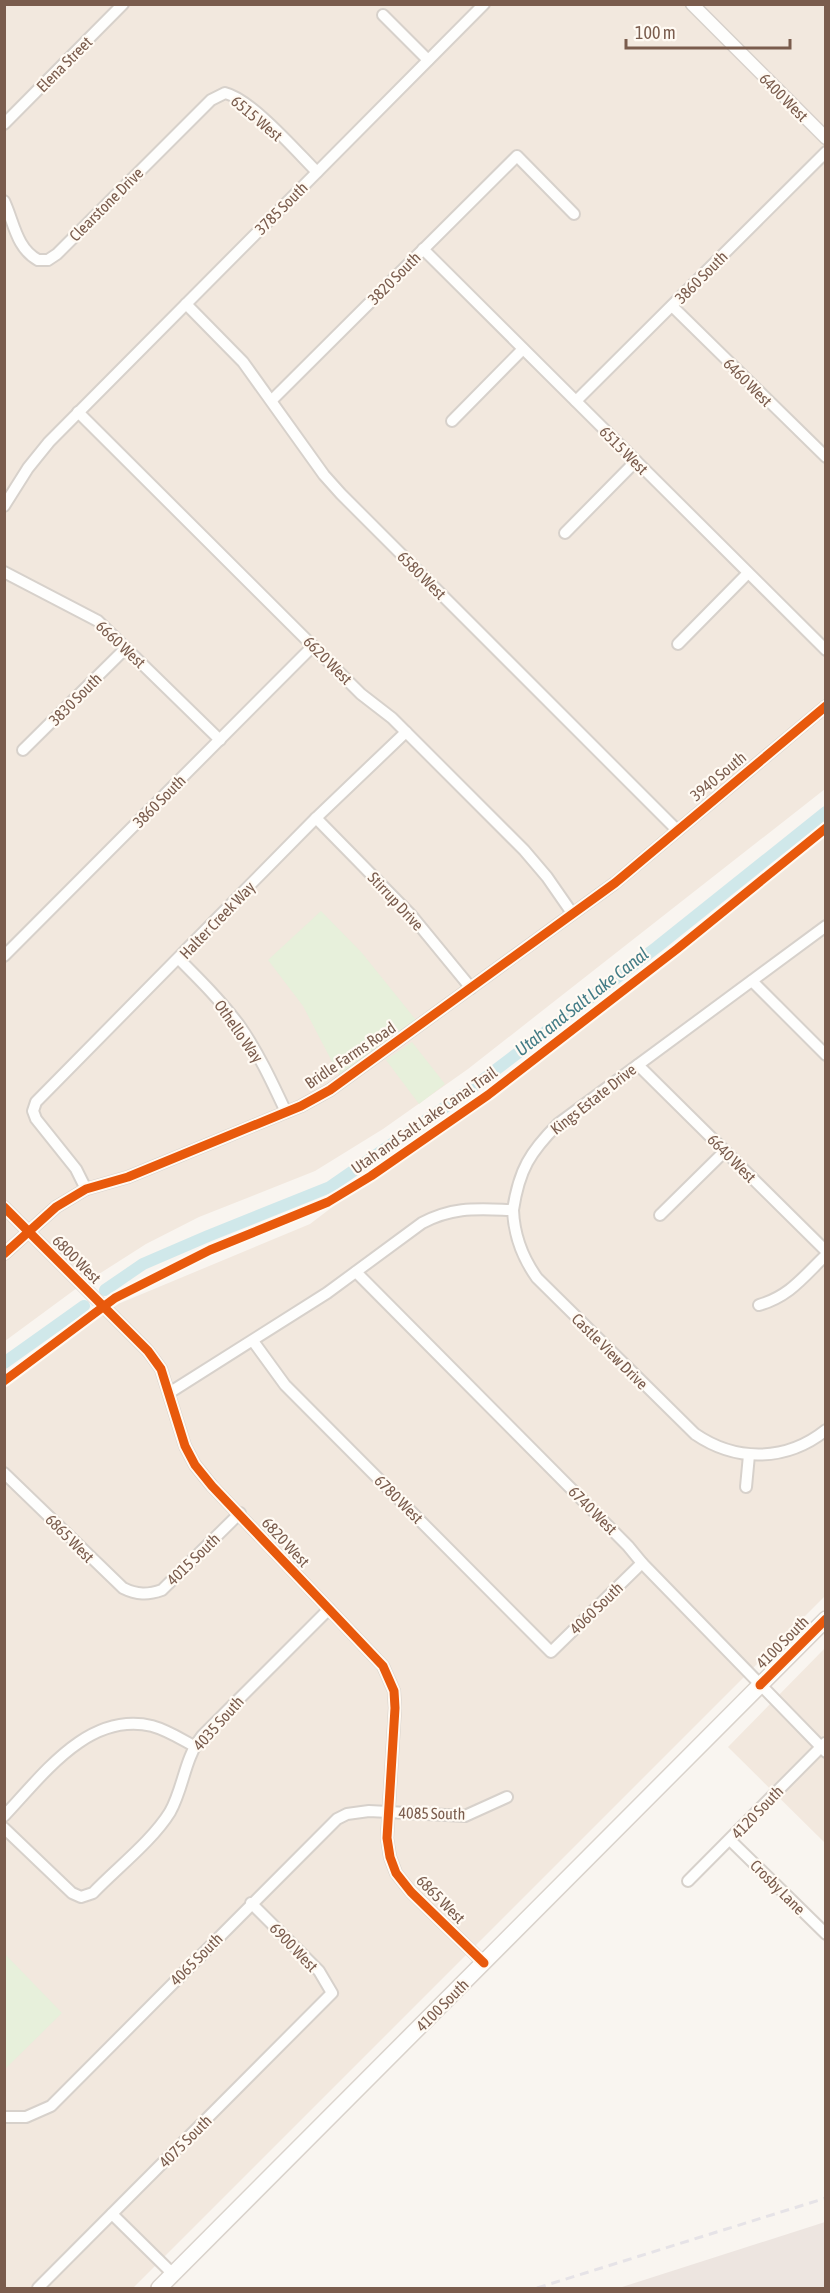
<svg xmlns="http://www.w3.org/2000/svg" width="830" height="2293" font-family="'Asap Condensed',sans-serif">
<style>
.residential{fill:#f2e8de}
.industrial{fill:#ede5e0}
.green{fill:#e7f0db}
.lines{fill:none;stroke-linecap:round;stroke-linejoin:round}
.canal{stroke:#d0e8ea;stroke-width:12}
.minor-casing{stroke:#d7d1cb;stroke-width:14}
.tertiary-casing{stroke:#d7d1cb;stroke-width:15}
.secondary-casing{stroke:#d9d2cb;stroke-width:18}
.minor{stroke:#fefefd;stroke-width:10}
.tertiary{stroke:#fefefd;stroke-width:12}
.secondary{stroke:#fefefd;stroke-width:15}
.rail{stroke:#e6e3e7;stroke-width:3;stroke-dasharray:9 6;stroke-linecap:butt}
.cycleway-casing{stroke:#fffaf3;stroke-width:13}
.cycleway{stroke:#e8590c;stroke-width:9}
.labels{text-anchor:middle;stroke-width:4.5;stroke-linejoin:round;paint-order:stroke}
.street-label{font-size:16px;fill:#7a5c4d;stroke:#fffaf3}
.water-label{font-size:18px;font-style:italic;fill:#437c86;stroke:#fffaf3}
</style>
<rect width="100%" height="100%" fill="#f9f5f0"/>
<!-- residential -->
<g class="residential">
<path d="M 5,5 L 825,5 L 825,789 L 468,1069 L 383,1129 L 315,1171 L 199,1217 L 146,1244 L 77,1288 L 5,1341 Z"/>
<path d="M 825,832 L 825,1596 L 133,2288 L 5,2288 L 4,1383 L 118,1304 L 310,1224 Z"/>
<path d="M 825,1648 L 825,1843 L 728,1747 Z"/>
</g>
<!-- industrial -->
<path class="industrial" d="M 825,2222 L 825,2288 L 619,2288 Z"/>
<!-- green -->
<g class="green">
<path d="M 321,911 L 362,953 L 416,1020 L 339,1075 L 303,1006 L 268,960 Z"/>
<path d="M 412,1042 L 445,1084 L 419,1104 L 386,1060 Z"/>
<path d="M 4,1953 L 62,2013 L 5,2069 L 4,2069 Z"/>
</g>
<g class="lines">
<!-- canal -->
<g class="canal">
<path d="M 105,1290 L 143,1264 L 208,1236 L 330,1187 L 464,1094 L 657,947 L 826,812"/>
<path d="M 4,1363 L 84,1306"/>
</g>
<defs>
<g id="minor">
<path d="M 383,15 L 428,60"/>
<path d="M 4,124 L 123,4"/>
<path d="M 4,201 C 14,222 16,248 38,260 L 48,260 L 57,254 L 211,100 L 225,93 C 251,99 297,152 317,172"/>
<path d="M 423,249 L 826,650"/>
<path d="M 186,304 L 243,362 L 324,475 L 341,494 L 677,830"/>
<path d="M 672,306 L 826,457"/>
<path d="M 272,400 L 517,156 L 574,214"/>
<path d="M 576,401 L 826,152"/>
<path d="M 78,412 L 361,694 L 392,718 L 524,850 L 547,877 L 572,913"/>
<path d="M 452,421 L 523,349"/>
<path d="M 4,506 L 28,468 L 49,442 L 484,4"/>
<path d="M 565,533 L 636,461"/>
<path d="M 4,572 L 98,621 L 220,740"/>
<path d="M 678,644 L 748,573"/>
<path d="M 23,750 L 126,648"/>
<path d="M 316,818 L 411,915 L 471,988"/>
<path d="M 4,956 L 313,646"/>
<path d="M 179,959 C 200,980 221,1001 239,1025 C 258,1052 272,1082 286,1112"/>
<path d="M 752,981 L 826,1055"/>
<path d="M 638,1065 L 826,1251"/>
<path d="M 86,1189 L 76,1169 L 36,1119 L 33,1111 L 36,1102 L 316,818 L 406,732"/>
<path d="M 4,1207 L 148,1351 L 161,1369 L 185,1446 L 195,1465 L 212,1486 L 383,1666 L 394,1691 L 395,1708 L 387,1838 L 390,1857 L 396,1873 L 411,1892 L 484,1963"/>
<path d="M 513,1210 C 514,1235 522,1257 537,1278 L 695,1434 C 736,1462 786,1462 826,1430"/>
<path d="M 660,1215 L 725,1151"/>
<path d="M 4,1254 L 56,1207 L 86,1189 L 128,1177 L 301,1106 L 330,1090 L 615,883 L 826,706"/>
<path d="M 356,1272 L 628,1546 L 642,1563 L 826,1752"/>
<path d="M 759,1305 C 790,1296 803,1277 826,1255"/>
<path d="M 253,1341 L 285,1385 L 551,1652 L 642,1563"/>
<path d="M 169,1393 L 327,1293 L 422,1223 C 454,1206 478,1209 513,1210 C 519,1170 530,1152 558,1124 L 826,926"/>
<path d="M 4,1473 L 123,1588 C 137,1595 148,1595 162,1590 L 240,1513"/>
<path d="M 746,1487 L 749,1455"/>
<path d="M 4,1816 C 43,1775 88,1711 152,1726 C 167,1730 181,1739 194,1746"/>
<path d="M 4,1828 L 72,1893 L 81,1897 L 93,1893 C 117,1868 152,1841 170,1812 C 184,1787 184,1759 202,1736 L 329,1609"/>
<path d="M 730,1840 L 826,1934"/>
<path d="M 688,1881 L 825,1743"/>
<path d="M 4,2117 L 26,2117 L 51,2106 L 337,1819 L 347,1814 L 369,1811 L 465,1816 L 507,1797"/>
<path d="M 112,2214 L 173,2274"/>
<path d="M 38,2288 L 332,1993 L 319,1971 L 251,1903"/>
</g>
<path id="tertiary" d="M 692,4 L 826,138"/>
<path id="secondary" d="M 159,2288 L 826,1619"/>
</defs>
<!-- minor casing -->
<use href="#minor" class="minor-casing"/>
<!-- tertiary casing -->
<use href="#tertiary" class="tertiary-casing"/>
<!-- secondary casing -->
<use href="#secondary" class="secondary-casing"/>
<!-- minor -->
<use href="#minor" class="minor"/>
<!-- tertiary -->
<use href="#tertiary" class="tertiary"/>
<!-- secondary -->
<use href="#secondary" class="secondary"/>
<!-- rail -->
<path class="rail" d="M 537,2288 L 826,2198"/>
<defs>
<g id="cycleway">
<path d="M 4,1207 L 148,1351 L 161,1369 L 185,1446 L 195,1465 L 212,1486 L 383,1666 L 394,1691 L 395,1708 L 387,1838 L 390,1857 L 396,1873 L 411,1892 L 484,1963"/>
<path d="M 4,1254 L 56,1207 L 86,1189 L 128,1177 L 301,1106 L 330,1090 L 615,883 L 826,706"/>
<path d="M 4,1381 L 115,1298 L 210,1250 L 328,1202 L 371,1176 L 488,1095 L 677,949 L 826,828"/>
<path d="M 760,1685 L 826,1619"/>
</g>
</defs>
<!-- cycleway casing -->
<use href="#cycleway" class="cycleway-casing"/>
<!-- cycleway -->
<use href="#cycleway" class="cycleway"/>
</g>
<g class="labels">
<!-- street labels -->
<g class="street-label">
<text transform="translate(64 64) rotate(-45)" y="6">Elena Street</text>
<text transform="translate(784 97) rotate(45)" y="6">6400 West</text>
<text transform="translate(257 118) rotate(40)" y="6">6515 West</text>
<text transform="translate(106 204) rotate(-45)" y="6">Clearstone Drive</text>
<text transform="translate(281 208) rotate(-45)" y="6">3785 South</text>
<text transform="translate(701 277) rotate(-45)" y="6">3860 South</text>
<text transform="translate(394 278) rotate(-45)" y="6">3820 South</text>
<text transform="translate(748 382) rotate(45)" y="6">6460 West</text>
<text transform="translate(624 450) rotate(45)" y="6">6515 West</text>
<text transform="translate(422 575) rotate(45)" y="6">6580 West</text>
<text transform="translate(121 644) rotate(43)" y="6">6660 West</text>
<text transform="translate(328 660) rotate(45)" y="6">6620 West</text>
<text transform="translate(75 699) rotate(-45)" y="6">3830 South</text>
<text transform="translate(718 776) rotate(-40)" y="6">3940 South</text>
<text transform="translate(159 801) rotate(-45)" y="6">3860 South</text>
<text transform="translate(396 901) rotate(47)" y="6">Stirrup Drive</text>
<text transform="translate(217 920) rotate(-46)" y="6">Halter Creek Way</text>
<text transform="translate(239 1031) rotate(55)" y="6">Othello Way</text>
<text transform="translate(350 1055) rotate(-34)" y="6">Bridle Farms Road</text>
<text transform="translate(593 1099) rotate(-38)" y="6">Kings Estate Drive</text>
<text transform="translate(424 1120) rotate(-35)" y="6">Utah and Salt Lake Canal Trail</text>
<text transform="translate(732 1158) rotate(45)" y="6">6640 West</text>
<text transform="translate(77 1259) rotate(45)" y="6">6800 West</text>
<text transform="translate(610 1351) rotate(45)" y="6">Castle View Drive</text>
<text transform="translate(399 1499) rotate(45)" y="6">6780 West</text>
<text transform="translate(593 1510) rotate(45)" y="6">6740 West</text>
<text transform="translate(70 1538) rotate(45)" y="6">6865 West</text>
<text transform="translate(286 1542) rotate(47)" y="6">6820 West</text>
<text transform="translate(193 1559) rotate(-44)" y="6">4015 South</text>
<text transform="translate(596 1608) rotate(-44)" y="6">4060 South</text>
<text transform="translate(782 1642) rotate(-45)" y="6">4100 South</text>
<text transform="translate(218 1723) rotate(-48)" y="6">4035 South</text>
<text transform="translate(757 1812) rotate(-46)" y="6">4120 South</text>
<text transform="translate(432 1813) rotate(1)" y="6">4085 South</text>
<text transform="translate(778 1887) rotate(45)" y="6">Crosby Lane</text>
<text transform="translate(441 1899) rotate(45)" y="6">6865 West</text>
<text transform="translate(294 1947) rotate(46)" y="6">6900 West</text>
<text transform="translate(196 1959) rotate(-45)" y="6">4065 South</text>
<text transform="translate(442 2005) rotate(-45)" y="6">4100 South</text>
<text transform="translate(185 2141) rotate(-45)" y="6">4075 South</text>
</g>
<!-- water labels -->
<g class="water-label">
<text transform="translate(582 1002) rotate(-38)" y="6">Utah and Salt Lake Canal</text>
</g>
</g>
<!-- border -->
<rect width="830" height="2293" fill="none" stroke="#7a5c4d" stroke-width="12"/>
<!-- scale -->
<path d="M626 39v9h164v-9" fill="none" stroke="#7a5c4d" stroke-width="3"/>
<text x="635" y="39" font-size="18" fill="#7a5c4d" stroke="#fffaf3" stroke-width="4.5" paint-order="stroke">100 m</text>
</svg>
